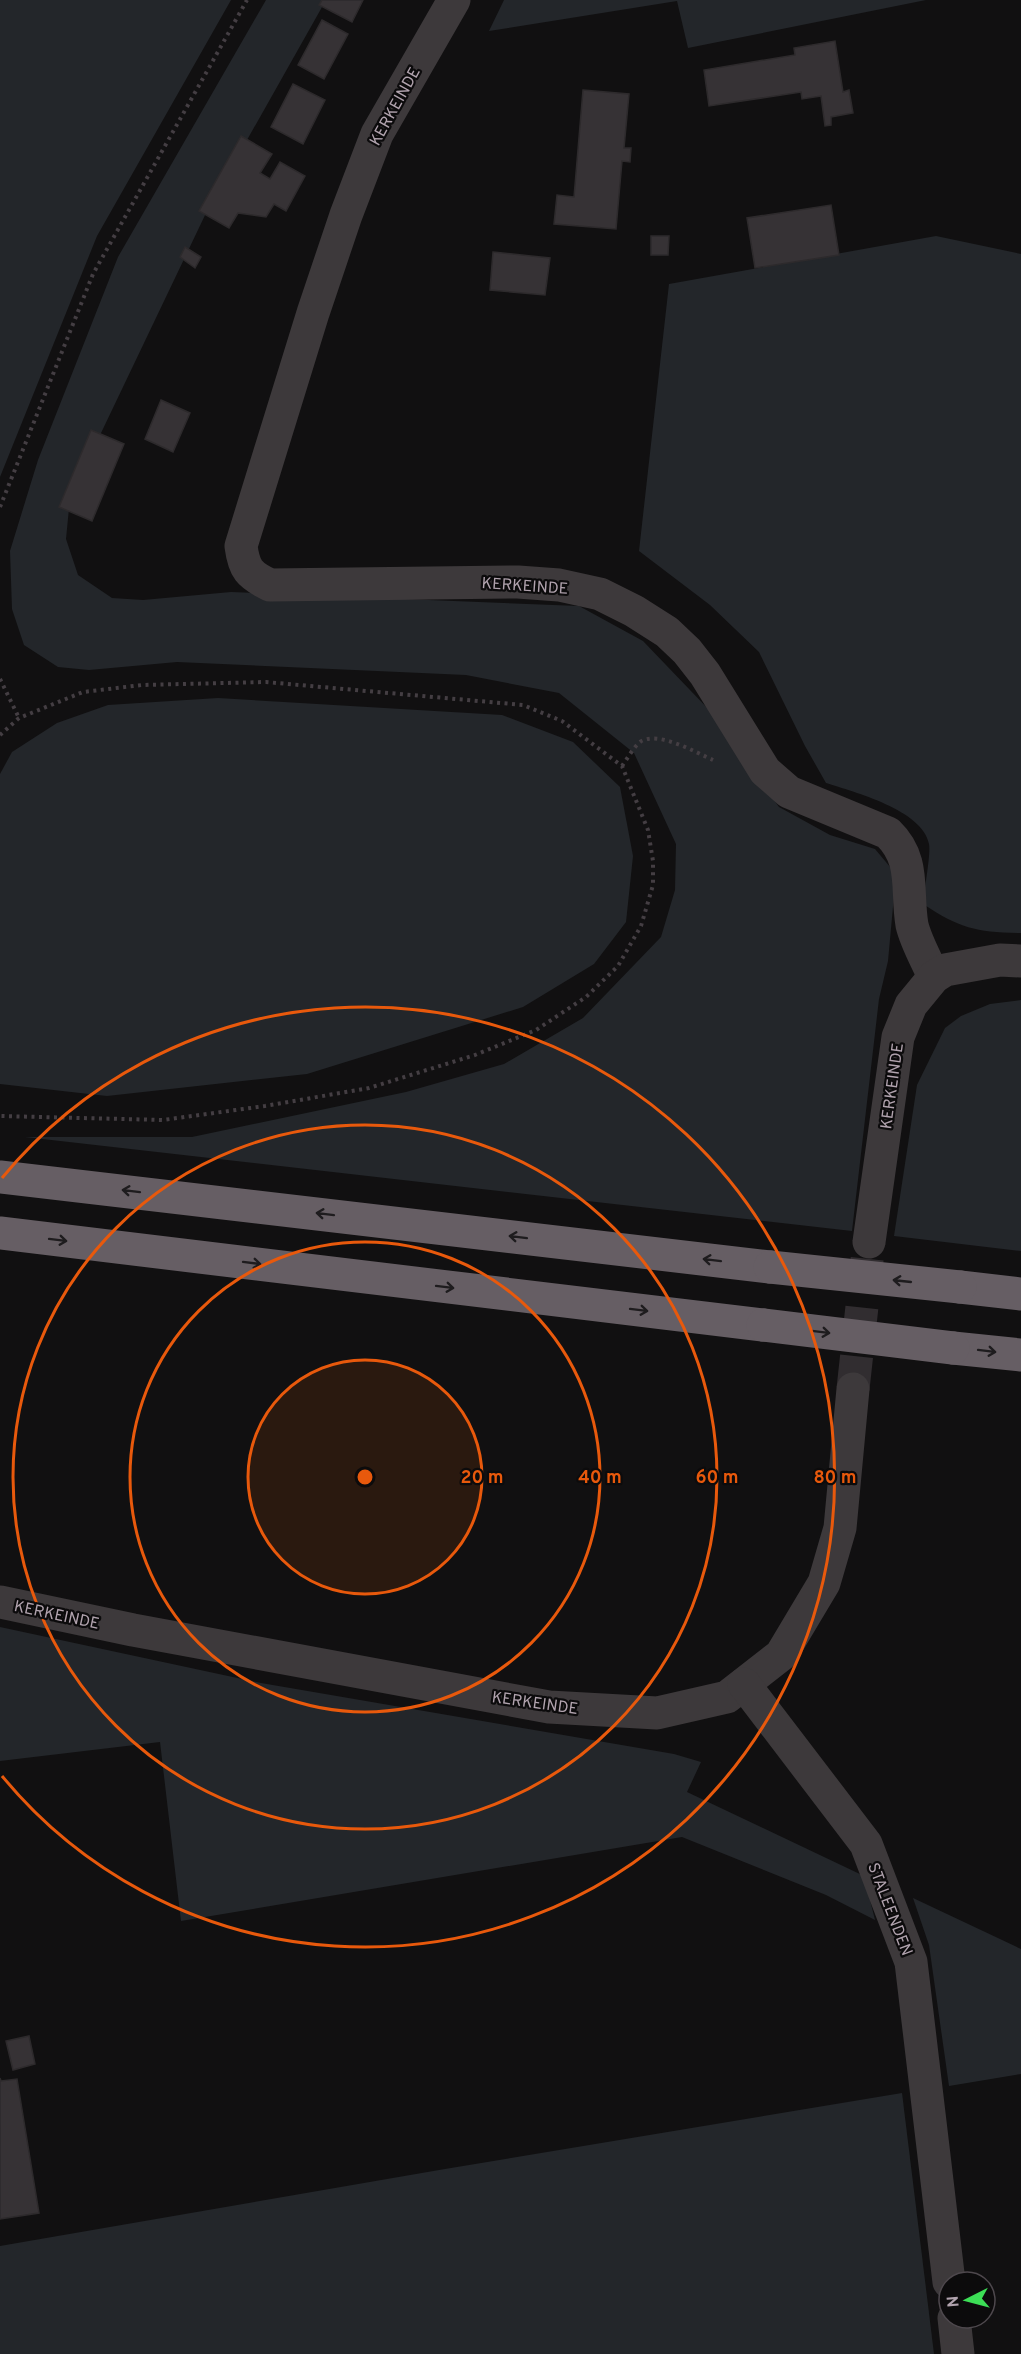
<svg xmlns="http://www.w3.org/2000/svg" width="1021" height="2354" font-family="Overpass,sans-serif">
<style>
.green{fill:#23262a}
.building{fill:#363235;stroke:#2d2a2c;stroke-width:1.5}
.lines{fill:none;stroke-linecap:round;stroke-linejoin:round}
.minor-tunnel{stroke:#312d30;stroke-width:33;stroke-dasharray:33 16;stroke-linecap:butt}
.path{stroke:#443e43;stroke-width:4;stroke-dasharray:3 4.5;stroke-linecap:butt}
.minor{stroke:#3d393b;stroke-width:33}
.highway{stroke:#665e64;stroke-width:33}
.highway-bridge{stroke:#665e64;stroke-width:33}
.oneway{stroke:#1e1c1e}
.ring{fill:none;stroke:#e8590c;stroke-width:3}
.labels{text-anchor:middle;stroke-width:4.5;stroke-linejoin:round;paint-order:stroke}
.street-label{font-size:16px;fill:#b1a3ae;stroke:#0c0b0c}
.centre{fill:#e8590c;stroke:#0c0b0c;stroke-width:3}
.ring-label{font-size:18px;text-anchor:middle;font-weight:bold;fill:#e8590c;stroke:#0c0b0c;stroke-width:4.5;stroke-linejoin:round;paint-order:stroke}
</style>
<rect width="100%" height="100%" fill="#111011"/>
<!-- green -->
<g class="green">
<path d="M 0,0 L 231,0 L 97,236 L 0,477 Z"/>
<path d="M 266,0 L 326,0 L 207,211 L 70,498 L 66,539 L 78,575 L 112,598 L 143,600 L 231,592 L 579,606 L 643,641 L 713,714 L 779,807 L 830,835 L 875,849 L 896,874 L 888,961 L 879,999 L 852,1231 L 25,1137 L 192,1137 L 406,1092 L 504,1064 L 583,1018 L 661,937 L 675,890 L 676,844 L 634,753 L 559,693 L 466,675 L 177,662 L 89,670 L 58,667 L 24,645 L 12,609 L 10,551 L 38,460 L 118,257 Z"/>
<path d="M 504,0 L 926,0 L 688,48 L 677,1 L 489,31 Z"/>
<path d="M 936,236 L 1021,254 L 1021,933 C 976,932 961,929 923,904 C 924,891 931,854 929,844 C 923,810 854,792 826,783 L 805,746 L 759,652 L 710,605 L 639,551 L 669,284 Z"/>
<path d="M 218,698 L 502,715 L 573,742 L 620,787 L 633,856 L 626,922 L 594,964 L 523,1007 L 307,1074 L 107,1096 L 0,1084 L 0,774 L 12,752 L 57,723 L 108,705 Z"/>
<path d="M 1021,1000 L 1021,1251 L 894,1236 L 917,1085 L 945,1028 L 961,1016 L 990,1004 Z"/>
<path d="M 0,1627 L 261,1683 L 674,1754 L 701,1762 L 687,1792 L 864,1876 L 875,1920 L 826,1895 L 682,1837 L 181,1921 L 160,1742 L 0,1761 Z"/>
<path d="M 913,1898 L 1021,1949 L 1021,2074 L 949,2086 L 929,1945 Z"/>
<path d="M 902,2093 L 934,2354 L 0,2354 L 0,2246 L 445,2169 Z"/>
</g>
<!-- building -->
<g class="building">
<path d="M 322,0 L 363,0 L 352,22 L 319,5 Z"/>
<path d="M 322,20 L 348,34 L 324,79 L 298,65 Z"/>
<path d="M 835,41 L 843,92 L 849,90 L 853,113 L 831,117 L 831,125 L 825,126 L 821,96 L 802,99 L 801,92 L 709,106 L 704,70 L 795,55 L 794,48 Z"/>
<path d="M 293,84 L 325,100 L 303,144 L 271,127 Z"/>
<path d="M 583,90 L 629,94 L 624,148 L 631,148 L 630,162 L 622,161 L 616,229 L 554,224 L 557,195 L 574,197 Z"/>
<path d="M 241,136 L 272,154 L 260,173 L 270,179 L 280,162 L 305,176 L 286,211 L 274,204 L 266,217 L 238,213 L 229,228 L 199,211 Z"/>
<path d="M 831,205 L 839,255 L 755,268 L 747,218 Z"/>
<path d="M 651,236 L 669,236 L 668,255 L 651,255 Z"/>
<path d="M 185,247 L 201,257 L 195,268 L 180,257 Z"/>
<path d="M 493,252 L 550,258 L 545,295 L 490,290 Z"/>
<path d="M 161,400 L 190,413 L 173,452 L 145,439 Z"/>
<path d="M 91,430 L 124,444 L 92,521 L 59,507 Z"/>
<path d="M 29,2036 L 35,2064 L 13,2070 L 6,2041 Z"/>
<path d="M 0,2078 L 1,2081 L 17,2079 L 39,2213 L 0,2219 Z"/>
</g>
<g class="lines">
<!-- minor-tunnel -->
<path class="minor-tunnel" d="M 853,1389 L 869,1242"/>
<!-- path -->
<g class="path">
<path d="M 0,507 L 93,274 L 247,0"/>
<path d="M 0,679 L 19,718"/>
<path d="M 0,735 L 19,718 L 83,692 L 142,685 L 266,682 L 523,705 L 562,721 L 622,766 L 648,830 L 653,861 L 653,885 L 641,926 L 618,966 L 586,997 L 536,1030 L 475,1055 L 369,1088 L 265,1106 L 163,1120 L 0,1116"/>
<path d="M 622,766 C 627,759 633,748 640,742 C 657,730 695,752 713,760"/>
</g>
<!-- minor -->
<g class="minor">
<path d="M 454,0 L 377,134 L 346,215 L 313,313 L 241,546 C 244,569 249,575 270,585 L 518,582 L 559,585 L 600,594 L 634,611 L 667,632 L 687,651 L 705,674 L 765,771 L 789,792 L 888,833 C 916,860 906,890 912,925 C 916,942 927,961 934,977"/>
<path d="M 869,1242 L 898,1037 L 911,1005 L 934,977 L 945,970 L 1000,960 L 1021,961"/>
<path d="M 0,1602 L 133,1630 L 549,1707 L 657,1713 L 727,1697 L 781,1655 L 824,1583 L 840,1528 L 853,1389"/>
<path d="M 744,1684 L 866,1844 L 911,1962 L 949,2282"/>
<path d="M 954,2318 L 958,2354"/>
</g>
<!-- highway -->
<g class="highway">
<path d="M 0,1177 L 770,1267"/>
<path d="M 0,1233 L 763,1325"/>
<path d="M 960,1287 L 1021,1294"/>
<path d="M 953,1348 L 1021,1355"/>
</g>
<!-- highway-bridge -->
<g class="highway-bridge">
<path d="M 770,1267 L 960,1287"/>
<path d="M 763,1325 L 953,1348"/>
</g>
</g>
<!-- one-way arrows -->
<defs><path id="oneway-shaft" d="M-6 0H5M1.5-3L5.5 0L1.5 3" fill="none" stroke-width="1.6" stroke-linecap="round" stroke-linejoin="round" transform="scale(1.5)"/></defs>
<g class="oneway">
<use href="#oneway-shaft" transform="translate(131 1191) rotate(-173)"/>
<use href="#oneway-shaft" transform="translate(325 1214) rotate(-173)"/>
<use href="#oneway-shaft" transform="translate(518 1237) rotate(-173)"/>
<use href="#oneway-shaft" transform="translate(58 1240) rotate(7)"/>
<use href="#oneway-shaft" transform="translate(712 1260) rotate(-173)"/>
<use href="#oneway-shaft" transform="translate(252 1263) rotate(7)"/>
<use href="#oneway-shaft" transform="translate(902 1281) rotate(-174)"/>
<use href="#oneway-shaft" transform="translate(445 1287) rotate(7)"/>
<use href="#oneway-shaft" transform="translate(639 1310) rotate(7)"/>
<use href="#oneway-shaft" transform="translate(821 1332) rotate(7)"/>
<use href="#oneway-shaft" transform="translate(987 1351) rotate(7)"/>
</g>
<!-- distance rings -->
<circle cx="365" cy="1477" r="117" fill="#e8590c" fill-opacity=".12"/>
<g class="ring">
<circle cx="365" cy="1477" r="117"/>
<circle cx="365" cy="1477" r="235"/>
<circle cx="365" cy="1477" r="352"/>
<path d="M2 1178A470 470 0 1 1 2 1776"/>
</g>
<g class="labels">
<!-- street labels -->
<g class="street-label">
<text transform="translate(394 106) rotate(-61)" y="6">KERKEINDE</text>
<text transform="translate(525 585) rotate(4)" y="6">KERKEINDE</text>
<text transform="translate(891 1086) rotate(-82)" y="6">KERKEINDE</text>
<text transform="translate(57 1614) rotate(12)" y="6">KERKEINDE</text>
<text transform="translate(535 1702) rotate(8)" y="6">KERKEINDE</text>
<text transform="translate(891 1909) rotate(69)" y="6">STALEENDEN</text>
</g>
</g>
<circle cx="365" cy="1477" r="9" class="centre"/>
<g class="ring-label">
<text x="482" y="1483">20 m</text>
<text x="600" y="1483">40 m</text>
<text x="717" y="1483">60 m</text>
<text x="835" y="1483">80 m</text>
</g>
<!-- north arrow -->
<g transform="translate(967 2300) rotate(264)"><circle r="28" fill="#0c0b0c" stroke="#4e484d" stroke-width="1.5"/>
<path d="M0-4.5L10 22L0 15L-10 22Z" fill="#3cde56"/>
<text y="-9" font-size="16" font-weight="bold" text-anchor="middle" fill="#b1a3ae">N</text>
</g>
</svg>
